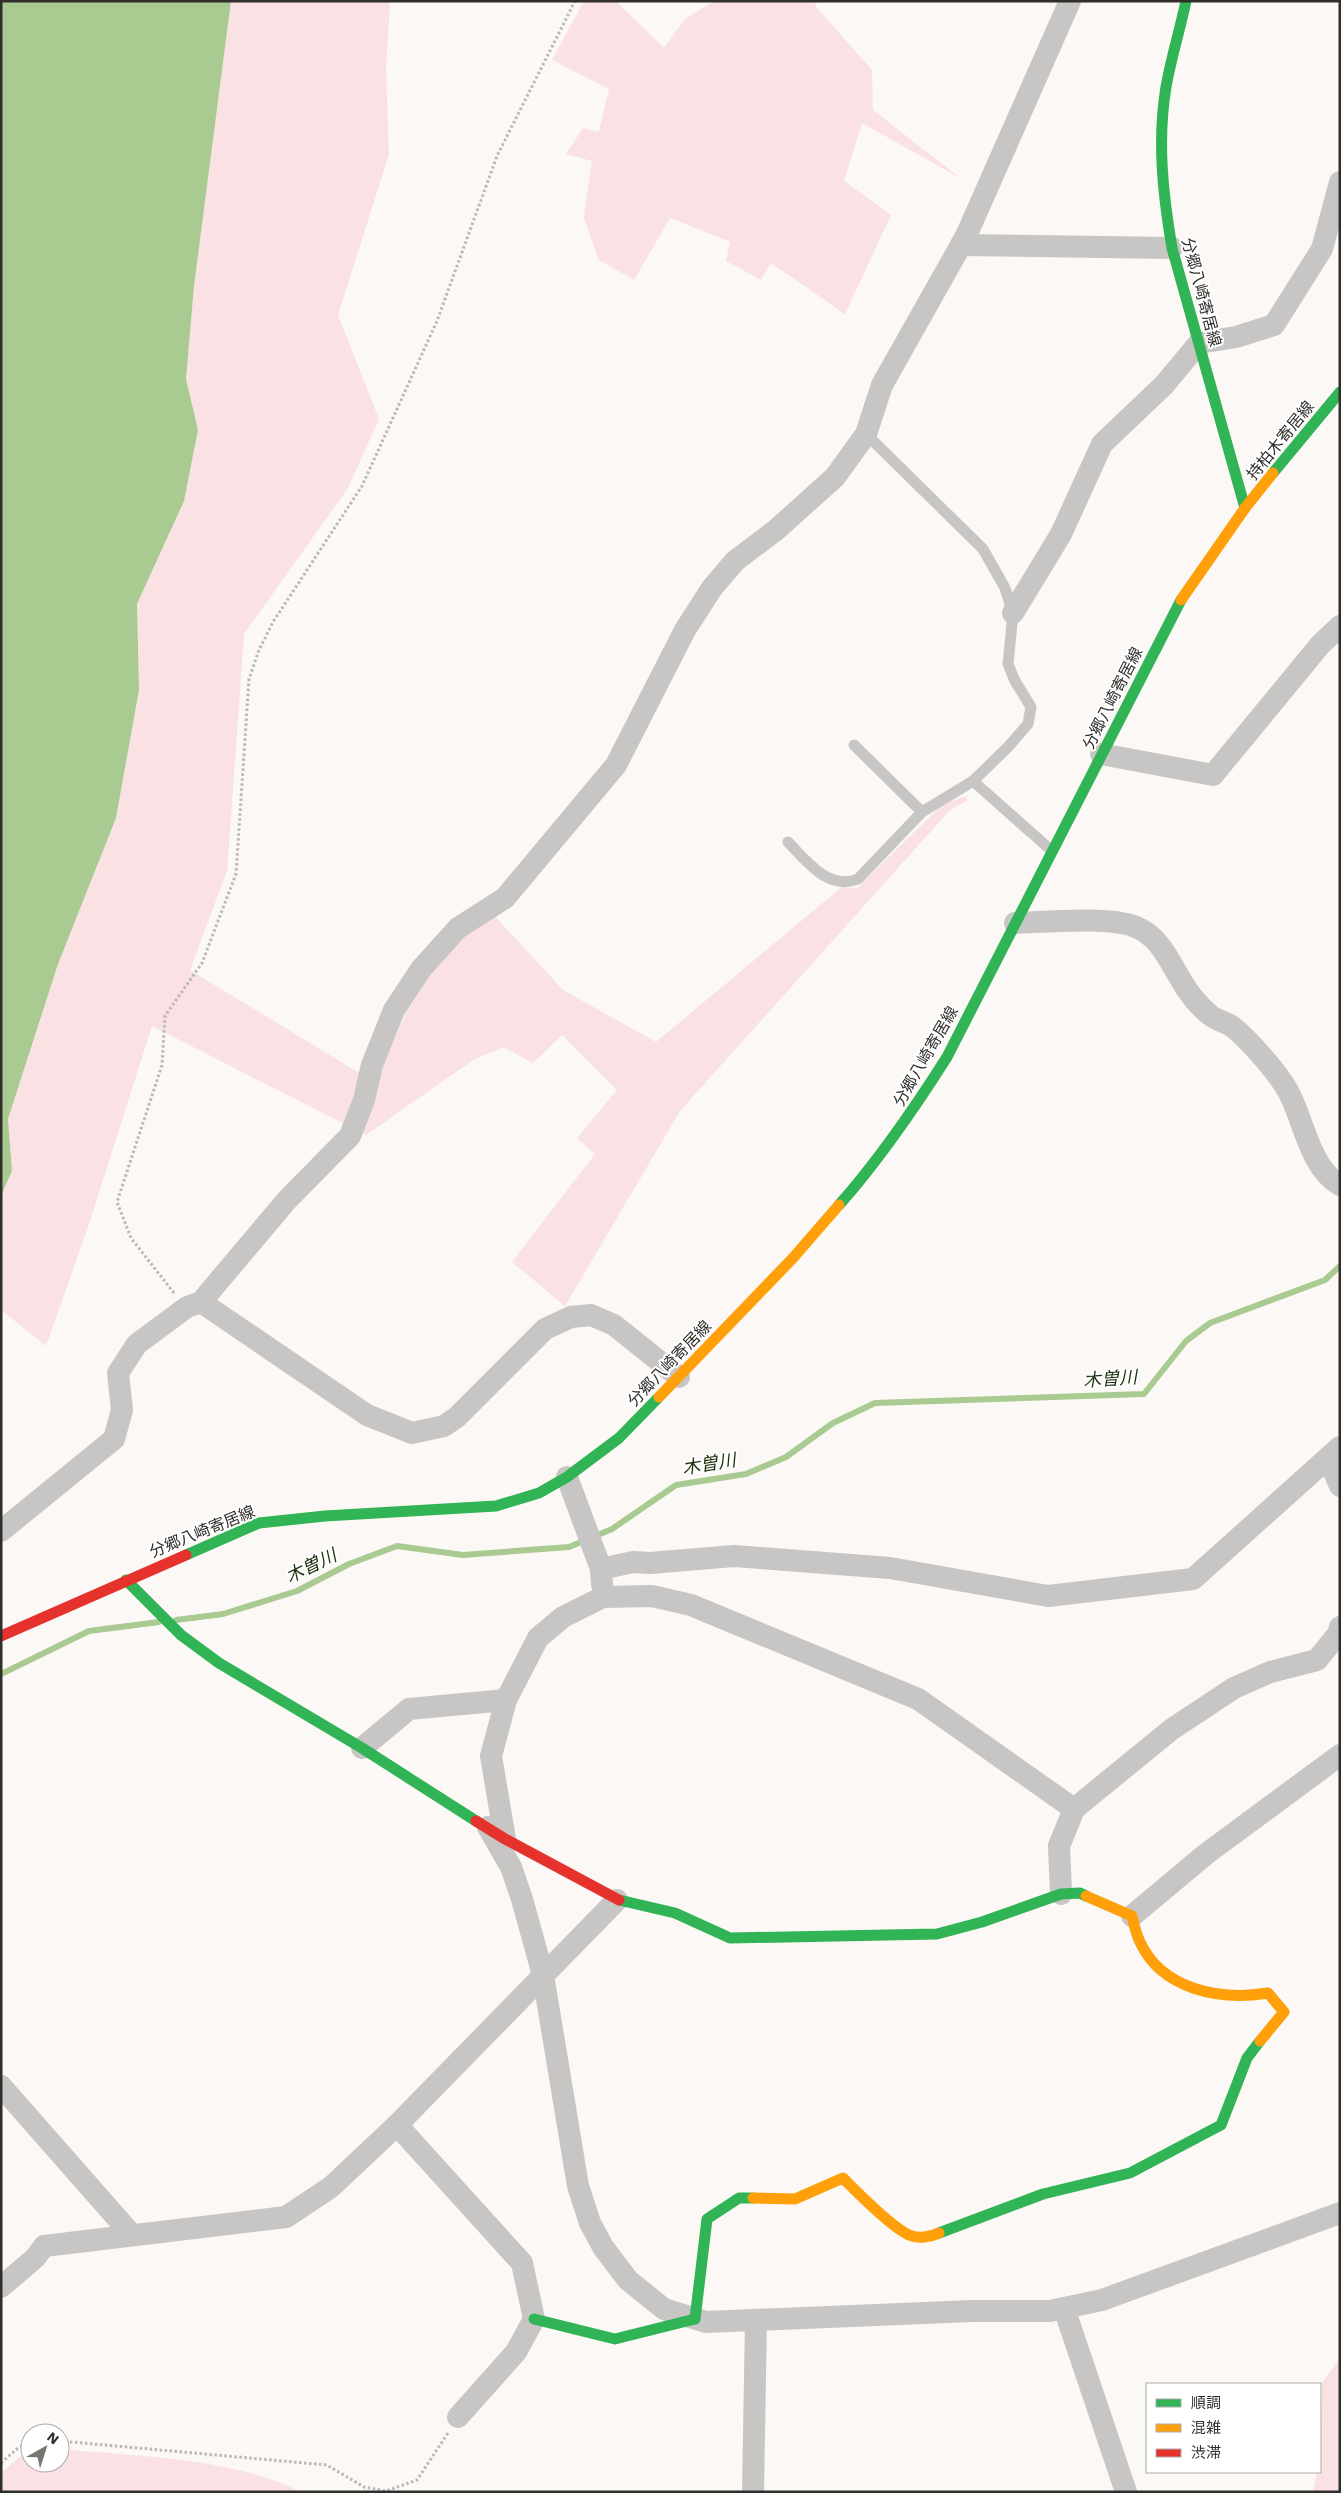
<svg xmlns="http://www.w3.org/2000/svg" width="1341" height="2493" font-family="'Work Sans','Noto Sans JP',sans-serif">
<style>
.green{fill:#fae1e3}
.water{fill:#a9ca90}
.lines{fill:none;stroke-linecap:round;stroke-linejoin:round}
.stream{stroke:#a9ca90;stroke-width:6}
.path{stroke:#bab8b7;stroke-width:3;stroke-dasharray:2.5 2.5;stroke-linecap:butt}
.lane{stroke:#c7c6c5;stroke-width:11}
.street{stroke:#c7c6c5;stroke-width:22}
.fast{stroke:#30b455;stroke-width:11}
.slow{stroke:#ff9f0a;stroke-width:11}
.jam{stroke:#e5322d;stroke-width:11}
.labels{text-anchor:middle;stroke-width:4;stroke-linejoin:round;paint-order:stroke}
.street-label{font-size:16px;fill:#312f2c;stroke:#fff}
.water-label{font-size:18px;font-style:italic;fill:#1d310e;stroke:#fff}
</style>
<rect width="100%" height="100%" fill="#fbf8f5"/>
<!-- green -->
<g class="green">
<path d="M 231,1 L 390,1 L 386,69 L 389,154 L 338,315 L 379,419 L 348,488 L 244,634 L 227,871 L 190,970 L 356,1071 L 378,1077 L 406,1013 L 450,944 L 492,913 L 563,990 L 656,1042 L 843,886 L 856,889 L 943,804 L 966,796 L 967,801 L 950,810 L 680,1111 L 565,1306 L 512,1262 L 595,1154 L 577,1138 L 617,1090 L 562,1035 L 533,1063 L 503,1047 L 473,1060 L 366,1135 L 152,1026 L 89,1224 L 46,1346 L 1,1310 L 1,1196 L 12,1171 L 8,1119 L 58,964 L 116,818 L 139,690 L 137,604 L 184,501 L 198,430 L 186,379 L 194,286 Z"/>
<path d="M 584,1 L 616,1 L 664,48 L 685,19 L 714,1 L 814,1 L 817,8 L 872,70 L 873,110 L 960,178 L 862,123 L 844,181 L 891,215 L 845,314 L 771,263 L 761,280 L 726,261 L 730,242 L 670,218 L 634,280 L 599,260 L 584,218 L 592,161 L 566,154 L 583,128 L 599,132 L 609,89 L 552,60 Z"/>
<path d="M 1340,2358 L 1340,2492 L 1313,2492 L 1317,2472 L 1320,2472 L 1322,2383 Z"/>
<path d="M 60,2449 C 132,2456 237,2458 300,2492 L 1,2492 L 1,2473 L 22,2455 L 30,2451 L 30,2463 L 60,2463 Z"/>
</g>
<!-- water -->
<path class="water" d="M 1,1 L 231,1 L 194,286 L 186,379 L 198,430 L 184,501 L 137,604 L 139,690 L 116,818 L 58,964 L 8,1119 L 12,1171 L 1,1196 Z"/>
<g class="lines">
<!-- stream -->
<g class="stream">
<path d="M 176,1620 L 223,1614 L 297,1591 L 349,1564 L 397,1546 L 463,1555 L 569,1547 L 612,1529 L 676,1485 L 746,1474 L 786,1457 L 833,1423 L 875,1403 L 1144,1394 L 1186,1341 L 1210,1323 L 1325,1280 L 1340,1266"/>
<path d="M 1,1674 L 89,1631 L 159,1622"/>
</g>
<!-- path -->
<g class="path">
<path d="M 174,1293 L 131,1238 L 117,1202 L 162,1065 L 165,1016 L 202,963 L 236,874 L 249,679 L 259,650 L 273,622 L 362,486 L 437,321 L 497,156 L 575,1"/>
<path d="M 60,2441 L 327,2465 L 364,2487 L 386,2491 L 417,2480 L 448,2433"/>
<path d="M 1,2463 L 18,2448 L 30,2443"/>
</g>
<!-- lane -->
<g class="lane">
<path d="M 854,745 L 922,812"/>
<path d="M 973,781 L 1052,851"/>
<path d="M 788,842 C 807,861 828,891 858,879 L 922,812 L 973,781 L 1008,747 L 1028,724 L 1031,707 L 1015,681 L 1008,664 L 1013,613 L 1005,588 L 983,549 L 866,434"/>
</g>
<!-- street -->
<g class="street">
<path d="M 961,245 L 1172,248"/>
<path d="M 1013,613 L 1061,534 L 1102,444 L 1164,385 L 1199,343 L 1236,337 L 1274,325 L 1322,249 L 1340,182"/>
<path d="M 1101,754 L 1213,775 L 1320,645 L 1340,626"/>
<path d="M 1015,923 C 1045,922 1110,916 1136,927 C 1166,939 1174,976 1194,999 C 1199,1005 1205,1011 1210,1015 C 1217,1021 1227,1022 1234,1028 C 1250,1041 1278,1073 1288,1091 C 1304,1120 1309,1167 1340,1185"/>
<path d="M 201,1302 L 367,1415 L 412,1433 L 444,1426 L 457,1417 L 545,1329 L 571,1317 L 591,1315 L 614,1325 L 679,1377"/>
<path d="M 1328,1458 L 1340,1486"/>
<path d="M 567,1477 L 601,1569 L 602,1584"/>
<path d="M 1,1531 L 114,1439 L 122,1410 L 118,1373 L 137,1344 L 187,1307 L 201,1302 L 287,1200 L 350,1136 L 364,1100 L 372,1065 L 394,1010 L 421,969 L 458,928 L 505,898 L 616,765 L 685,630 L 712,588 L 735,561 L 776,530 L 835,477 L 866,434 L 882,385 L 966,236 L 1070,1"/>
<path d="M 601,1569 L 633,1562 L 650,1563 L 734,1556 L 890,1568 L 1048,1596 L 1193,1579 L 1340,1447"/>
<path d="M 362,1748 L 409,1709 L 506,1700"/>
<path d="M 488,1827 L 511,1867 L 522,1899 L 543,1975 L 578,2186 L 590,2223 L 603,2247 L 628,2280 L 664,2309 L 706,2322 L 972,2311 L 1050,2311 L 1102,2300 L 1340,2213"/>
<path d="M 505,1839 L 491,1756 L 506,1700 L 538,1638 L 563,1617 L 603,1597 L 652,1596 L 691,1605 L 918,1699 L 1074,1809 L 1172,1729 L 1234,1688 L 1270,1672 L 1317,1660 L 1338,1634 L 1340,1627"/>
<path d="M 1061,1894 L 1059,1846 L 1074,1809"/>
<path d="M 1132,1916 L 1206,1854 L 1340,1755"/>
<path d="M 1,2086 L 132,2235"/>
<path d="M 397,2125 L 522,2263 L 534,2319 L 516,2352 L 458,2417"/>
<path d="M 1,2287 L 35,2258 L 44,2246 L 286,2217 L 331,2187 L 397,2125 L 617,1900"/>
<path d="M 1064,2308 L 1126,2492"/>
<path d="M 753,2492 L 756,2320"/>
</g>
<!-- fast -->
<g class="fast">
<path d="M 1186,1 C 1180,30 1171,58 1166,87 C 1157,141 1163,195 1172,248 L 1245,508"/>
<path d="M 1273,473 L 1340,392"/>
<path d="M 839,1205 C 880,1159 914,1109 947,1057 L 1181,600"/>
<path d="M 186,1555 L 259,1523 L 325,1516 L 496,1506 L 539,1493 L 567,1477 L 619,1438 L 659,1397"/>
<path d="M 126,1580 L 181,1635 L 219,1663 L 362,1748 L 476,1821"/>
<path d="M 619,1900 L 675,1913 L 730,1938 L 937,1934 L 982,1922 L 1061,1894 L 1080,1893 L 1086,1896"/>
<path d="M 939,2233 L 1043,2194 L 1130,2173 L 1221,2125 L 1247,2058 L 1260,2041"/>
<path d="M 534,2319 L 615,2339 L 695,2319 L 707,2219 L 739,2198 L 753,2198"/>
</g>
<!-- slow -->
<g class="slow">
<path d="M 1181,600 L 1245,508 L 1273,473"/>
<path d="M 659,1397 L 793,1258 L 839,1205"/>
<path d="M 1086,1896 L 1132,1916 C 1134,1925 1136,1934 1140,1942 C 1162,1990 1221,2001 1268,1993 L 1284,2012 L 1260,2041"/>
<path d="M 753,2198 L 795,2199 L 843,2178 C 858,2193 890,2226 909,2235 C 918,2239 931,2237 939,2233"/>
</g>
<!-- jam -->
<g class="jam">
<path d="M 1,1636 L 186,1555"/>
<path d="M 476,1821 L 505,1839 L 619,1900"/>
</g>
</g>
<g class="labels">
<!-- street labels -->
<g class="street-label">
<text transform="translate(1202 292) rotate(75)" y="6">分郷八崎寄居線</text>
<text transform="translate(1280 440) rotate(-51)" y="6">持柏木寄居線</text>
<text transform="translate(1112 698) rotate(-63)" y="6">分郷八崎寄居線</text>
<text transform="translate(925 1056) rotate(-60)" y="6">分郷八崎寄居線</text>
<text transform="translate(669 1363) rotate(-46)" y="6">分郷八崎寄居線</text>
<text transform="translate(202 1531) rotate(-22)" y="6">分郷八崎寄居線</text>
</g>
<!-- water labels -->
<g class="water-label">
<text transform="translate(1110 1379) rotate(-4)" y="6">木曽川</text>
<text transform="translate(709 1464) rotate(-9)" y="6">木曽川</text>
<text transform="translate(311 1566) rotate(-26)" y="6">木曽川</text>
</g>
</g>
<!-- border -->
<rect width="1341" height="2493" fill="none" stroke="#312f2c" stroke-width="5"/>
<!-- legend -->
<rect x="1146" y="2383" width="175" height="90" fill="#ffffff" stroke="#adacab"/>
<rect x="1156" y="2399" width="25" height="8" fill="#30b455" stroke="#adacab"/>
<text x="1191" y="2408" font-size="15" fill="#312f2c">順調</text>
<rect x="1156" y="2424" width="25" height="8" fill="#ff9f0a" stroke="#adacab"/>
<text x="1191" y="2433" font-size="15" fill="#312f2c">混雑</text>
<rect x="1156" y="2449" width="25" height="8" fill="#e5322d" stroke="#adacab"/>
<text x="1191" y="2458" font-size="15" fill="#312f2c">渋滞</text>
<!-- north arrow -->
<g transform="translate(45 2448) rotate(39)"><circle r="24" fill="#ffffff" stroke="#adacab"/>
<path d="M0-4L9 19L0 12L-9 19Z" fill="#787572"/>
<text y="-8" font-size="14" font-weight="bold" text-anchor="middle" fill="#312f2c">N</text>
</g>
</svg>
